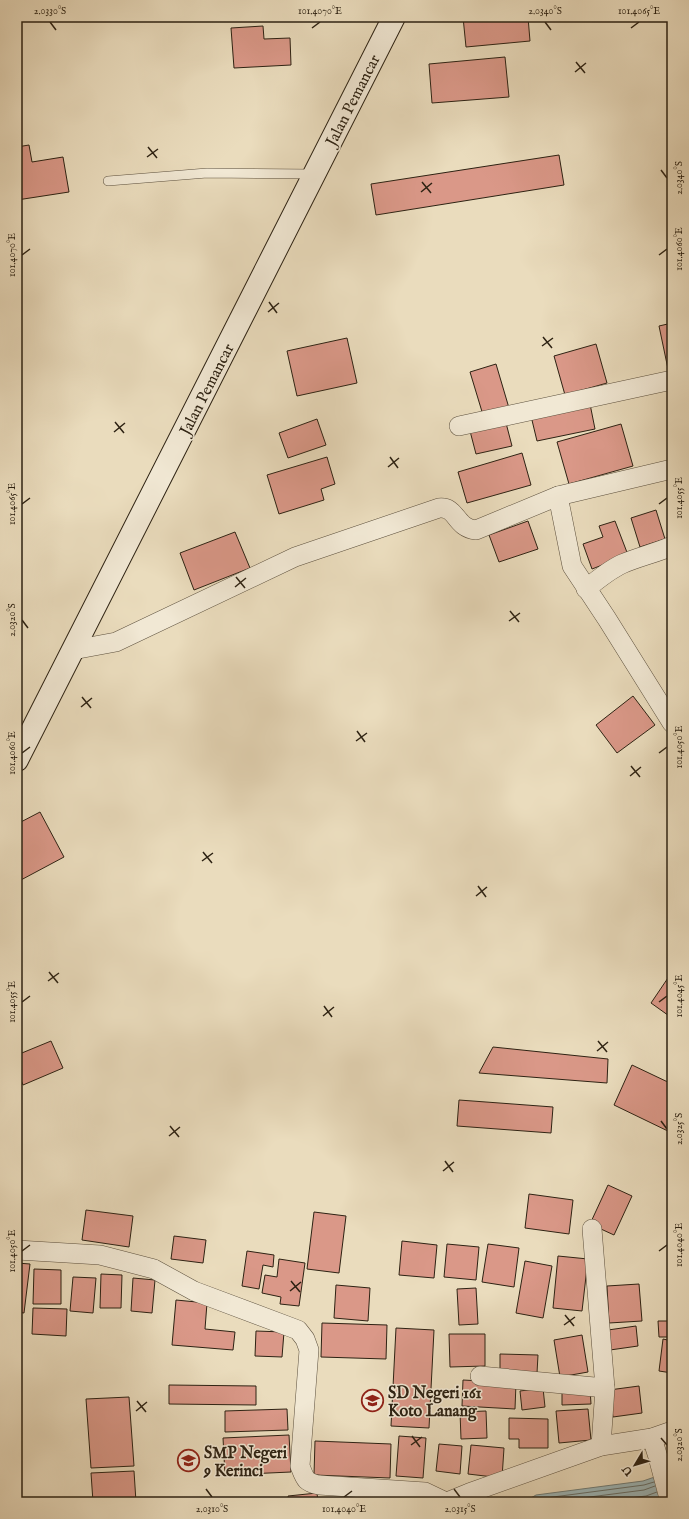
<svg xmlns="http://www.w3.org/2000/svg" width="689" height="1519" font-family="'IM FELL English',serif">
<style>
.water{fill:#9db9bc;stroke:#707d78}
.lines{fill:none;stroke-linecap:round;stroke-linejoin:round}
.shore{stroke:#656e68;stroke-width:1}
.building{fill:#da9888;stroke:#2d2213}
.lane-casing{stroke:#5c503e;stroke-width:10}
.street-casing{stroke:#5c503e;stroke-width:20}
.secondary-casing{stroke:#2d2213;stroke-width:24}
.lane{stroke:#f1e8d4;stroke-width:9}
.street{stroke:#f1e8d4;stroke-width:19}
.secondary{stroke:#f1e8d4;stroke-width:22}
.ticks{fill:none;stroke:#2d2213;stroke-width:1.5}
.labels{text-anchor:middle;stroke-width:3;stroke-linejoin:round;paint-order:stroke}
.street-label{font-size:16px;fill:#2d2213;stroke:#f1e8d4}
.poi-label{font-size:16px;font-weight:bold;fill:#2d2213;stroke:#f1e8d4;text-anchor:start}
.neatline{fill:none;stroke:#2d2213;stroke-width:1.5}
.ticks-label{font-size:10px;text-anchor:middle;fill:#2d2213}
</style>
<rect width="100%" height="100%" fill="#eadcbd"/>
<filter id="stains"><feTurbulence type="fractalNoise" baseFrequency=".005" numOctaves="4"/><feColorMatrix values="0 0 0 0 .2 0 0 0 0 .09 0 0 0 0 .02 0 0 0 .5 -.17"/></filter>
<radialGradient id="worn" r=".72"><stop offset=".6" stop-color="#630" stop-opacity="0"/><stop offset="1" stop-color="#630" stop-opacity=".3"/></radialGradient>
<!-- water -->
<path class="water" d="M 672,1471 L 672,1502 L 524,1502 L 536,1495 L 643,1481 Z"/>
<g class="lines">
<!-- shore -->
<g class="shore">
<path d="M 532,1502 L 538,1499 L 644,1485 L 654,1482"/>
<path d="M 551,1502 L 644,1490 L 655,1486"/>
<path d="M 597,1502 L 646,1496 L 657,1492"/>
</g>
</g>
<!-- building -->
<g class="building">
<path d="M 463,17 L 528,17 L 530,41 L 466,47 Z"/>
<path d="M 580,17 L 608,17 L 580,19 Z"/>
<path d="M 263,26 L 264,39 L 290,38 L 291,65 L 234,68 L 231,28 Z"/>
<path d="M 505,57 L 509,97 L 432,103 L 429,64 Z"/>
<path d="M 29,145 L 32,162 L 63,157 L 69,192 L 17,200 L 17,147 Z"/>
<path d="M 559,155 L 564,185 L 376,215 L 371,184 Z"/>
<path d="M 672,323 L 672,368 L 668,369 L 659,326 Z"/>
<path d="M 347,338 L 357,383 L 297,396 L 287,351 Z"/>
<path d="M 596,344 L 607,383 L 565,395 L 554,356 Z"/>
<path d="M 496,364 L 509,408 L 483,415 L 470,372 Z"/>
<path d="M 590,404 L 595,429 L 537,441 L 531,416 Z"/>
<path d="M 317,419 L 326,445 L 288,458 L 279,433 Z"/>
<path d="M 506,423 L 512,446 L 476,454 L 470,431 Z"/>
<path d="M 621,424 L 633,466 L 569,484 L 557,442 Z"/>
<path d="M 522,453 L 531,485 L 467,503 L 458,472 Z"/>
<path d="M 327,457 L 335,484 L 321,489 L 324,500 L 279,514 L 267,475 Z"/>
<path d="M 656,510 L 665,539 L 640,547 L 631,518 Z"/>
<path d="M 528,521 L 538,549 L 499,562 L 489,535 Z"/>
<path d="M 615,521 L 628,555 L 592,569 L 583,544 L 603,537 L 599,526 Z"/>
<path d="M 235,532 L 250,568 L 194,590 L 180,553 Z"/>
<path d="M 633,696 L 655,725 L 617,753 L 596,725 Z"/>
<path d="M 40,812 L 64,857 L 19,881 L 17,876 L 17,824 Z"/>
<path d="M 672,972 L 672,1018 L 651,1003 Z"/>
<path d="M 51,1041 L 63,1068 L 23,1085 L 17,1070 L 17,1055 Z"/>
<path d="M 493,1047 L 608,1059 L 607,1083 L 479,1073 Z"/>
<path d="M 632,1065 L 672,1084 L 672,1104 L 669,1111 L 672,1112 L 672,1133 L 614,1105 Z"/>
<path d="M 459,1100 L 553,1107 L 551,1133 L 457,1126 Z"/>
<path d="M 608,1185 L 632,1196 L 614,1235 L 590,1224 Z"/>
<path d="M 529,1194 L 573,1200 L 569,1234 L 525,1228 Z"/>
<path d="M 86,1210 L 133,1216 L 129,1247 L 82,1240 Z"/>
<path d="M 314,1212 L 346,1216 L 339,1273 L 307,1269 Z"/>
<path d="M 174,1236 L 206,1240 L 203,1263 L 171,1259 Z"/>
<path d="M 402,1241 L 437,1245 L 434,1278 L 399,1275 Z"/>
<path d="M 447,1244 L 479,1247 L 476,1280 L 444,1277 Z"/>
<path d="M 488,1244 L 519,1248 L 514,1287 L 482,1282 Z"/>
<path d="M 247,1251 L 274,1255 L 273,1267 L 263,1265 L 259,1289 L 242,1286 Z"/>
<path d="M 558,1256 L 588,1259 L 582,1311 L 553,1308 Z"/>
<path d="M 279,1259 L 305,1263 L 299,1306 L 280,1304 L 281,1297 L 262,1293 L 265,1275 L 277,1277 Z"/>
<path d="M 525,1261 L 552,1266 L 543,1318 L 516,1313 Z"/>
<path d="M 17,1263 L 30,1264 L 24,1313 L 17,1312 Z"/>
<path d="M 34,1269 L 61,1270 L 61,1304 L 33,1304 Z"/>
<path d="M 101,1274 L 122,1275 L 121,1308 L 100,1308 Z"/>
<path d="M 73,1277 L 96,1278 L 93,1313 L 70,1311 Z"/>
<path d="M 133,1278 L 155,1280 L 152,1313 L 131,1311 Z"/>
<path d="M 639,1284 L 642,1321 L 609,1323 L 607,1286 Z"/>
<path d="M 336,1285 L 370,1288 L 368,1321 L 334,1318 Z"/>
<path d="M 476,1288 L 478,1324 L 459,1325 L 457,1289 Z"/>
<path d="M 176,1300 L 207,1303 L 205,1329 L 235,1332 L 233,1350 L 172,1345 Z"/>
<path d="M 33,1308 L 67,1309 L 66,1336 L 32,1334 Z"/>
<path d="M 658,1321 L 672,1321 L 672,1337 L 659,1337 Z"/>
<path d="M 322,1323 L 387,1325 L 386,1359 L 321,1357 Z"/>
<path d="M 636,1326 L 638,1346 L 610,1350 L 608,1330 Z"/>
<path d="M 396,1328 L 434,1330 L 429,1428 L 391,1426 Z"/>
<path d="M 256,1331 L 284,1332 L 282,1357 L 255,1356 Z"/>
<path d="M 449,1334 L 485,1334 L 485,1366 L 450,1367 Z"/>
<path d="M 582,1335 L 588,1372 L 560,1377 L 554,1340 Z"/>
<path d="M 663,1339 L 672,1341 L 672,1373 L 659,1371 Z"/>
<path d="M 500,1354 L 538,1355 L 537,1373 L 500,1372 Z"/>
<path d="M 463,1380 L 516,1383 L 515,1409 L 462,1406 Z"/>
<path d="M 169,1385 L 256,1386 L 256,1405 L 169,1404 Z"/>
<path d="M 639,1386 L 642,1413 L 613,1417 L 609,1390 Z"/>
<path d="M 543,1388 L 545,1407 L 522,1410 L 520,1391 Z"/>
<path d="M 590,1389 L 591,1404 L 562,1405 L 562,1390 Z"/>
<path d="M 129,1397 L 134,1466 L 91,1468 L 86,1399 Z"/>
<path d="M 287,1409 L 288,1430 L 225,1432 L 225,1411 Z"/>
<path d="M 588,1409 L 591,1440 L 559,1443 L 556,1411 Z"/>
<path d="M 486,1411 L 487,1438 L 461,1439 L 460,1412 Z"/>
<path d="M 509,1418 L 548,1419 L 548,1448 L 519,1448 L 519,1439 L 509,1439 Z"/>
<path d="M 289,1435 L 291,1472 L 225,1475 L 223,1438 Z"/>
<path d="M 399,1436 L 426,1438 L 423,1478 L 396,1476 Z"/>
<path d="M 315,1441 L 391,1444 L 390,1478 L 314,1475 Z"/>
<path d="M 439,1444 L 462,1446 L 460,1474 L 436,1471 Z"/>
<path d="M 471,1445 L 504,1448 L 502,1478 L 468,1474 Z"/>
<path d="M 134,1471 L 136,1502 L 93,1502 L 91,1473 Z"/>
<path d="M 317,1493 L 318,1502 L 289,1502 L 288,1496 Z"/>
</g>
<g class="lines">
<defs>
<path id="lane" d="M 108,181 L 207,173 L 313,174"/>
<g id="street">
<path d="M 459,426 L 672,380"/>
<path d="M 558,496 L 572,566 L 607,619 L 672,723"/>
<path d="M 586,589 C 597,580 609,570 622,564 C 638,557 656,553 672,546"/>
<path d="M 73,650 L 116,642 L 295,557 L 439,508 C 457,506 455,528 476,530 L 558,496 L 672,469"/>
<path d="M 592,1229 L 605,1388 L 601,1446"/>
<path d="M 17,1250 L 100,1255 L 154,1269 L 194,1291 L 298,1330 L 305,1339 L 309,1350 L 300,1466 C 305,1479 305,1482 319,1485 L 425,1492 L 446,1502"/>
<path d="M 480,1376 L 605,1388"/>
<path d="M 652,1438 L 658,1457 L 670,1502"/>
<path d="M 447,1502 L 469,1493 L 601,1446 L 652,1438 L 672,1431"/>
</g>
<path id="secondary" d="M 17,760 L 394,17"/>
</defs>
<!-- lane casing -->
<use href="#lane" class="lane-casing"/>
<!-- street casing -->
<use href="#street" class="street-casing"/>
<!-- secondary casing -->
<use href="#secondary" class="secondary-casing"/>
<!-- lane -->
<use href="#lane" class="lane"/>
<!-- street -->
<use href="#street" class="street"/>
<!-- secondary -->
<use href="#secondary" class="secondary"/>
</g>
<!-- ticks -->
<path class="ticks" d="M 50,22 L 56,30M 545,22 L 551,30M 312,28 L 320,22M 631,28 L 639,22M 576,62 L 585,73M 575,72 L 586,63M 148,147 L 157,158M 147,157 L 158,149M 661,170 L 667,178M 422,182 L 431,193M 421,192 L 432,183M 22,255 L 30,249M 659,255 L 667,249M 269,302 L 277,313M 268,312 L 279,303M 543,337 L 552,348M 542,346 L 553,338M 115,422 L 124,433M 114,432 L 125,423M 390,457 L 398,468M 388,467 L 399,458M 22,504 L 30,498M 659,504 L 667,498M 236,577 L 245,588M 235,587 L 246,578M 510,611 L 519,622M 22,620 L 28,628M 509,621 L 520,613M 82,697 L 91,708M 81,707 L 92,698M 357,731 L 365,742M 356,741 L 367,733M 22,753 L 30,747M 659,753 L 667,747M 631,766 L 640,777M 630,776 L 641,767M 203,852 L 212,863M 202,861 L 213,853M 478,886 L 486,897M 476,896 L 487,887M 49,972 L 58,983M 48,981 L 59,973M 22,1002 L 30,996M 659,1002 L 667,996M 324,1006 L 332,1017M 323,1016 L 334,1007M 598,1041 L 607,1052M 597,1051 L 608,1042M 661,1121 L 667,1129M 170,1126 L 179,1137M 169,1136 L 180,1127M 445,1161 L 453,1172M 443,1171 L 454,1162M 22,1251 L 30,1245M 659,1251 L 667,1245M 291,1281 L 300,1292M 290,1291 L 301,1282M 565,1315 L 574,1326M 564,1325 L 575,1317M 137,1401 L 146,1412M 136,1411 L 147,1402M 412,1436 L 420,1447M 661,1438 L 667,1445M 411,1445 L 422,1437M 206,1489 L 212,1497M 454,1489 L 460,1497M 344,1497 L 352,1491"/>
<!-- icons -->
<defs>
<symbol id="school-ring" viewBox="-11 -11 22 22"><circle r="9.5" fill="#f1e8d4" stroke="#8f2418" stroke-width="1.5"/><path d="M0-5L7-2L0 1L-7-2ZM-4 1L0 2.5L4 1V4Q0 6-4 4Z" fill="#8f2418"/></symbol>
</defs>
<g fill-rule="evenodd">
<use href="#school-ring" x="360" y="1388" width="25" height="25"/>
<use href="#school-ring" x="176" y="1448" width="25" height="25"/>
</g>
<g class="labels">
<!-- street labels -->
<g class="street-label">
<text transform="translate(352 100) rotate(-63)" y="6">Jalan Pemancar</text>
<text transform="translate(206 389) rotate(-63)" y="6">Jalan Pemancar</text>
</g>
<!-- poi labels -->
<g class="poi-label">
<text x="388" y="1398">SD Negeri 161<tspan x="388" dy="18">Koto Lanang</tspan></text>
<text x="204" y="1458">SMP Negeri<tspan x="204" dy="18">9 Kerinci</tspan></text>
</g>
</g>
<!-- margin -->
<rect width="689" height="1519" fill="none" stroke="#eadcbd" stroke-width="44"/>
<!-- north arrow -->
<g transform="translate(635 1465) rotate(232)" stroke="#f1e8d4" stroke-width="3" paint-order="stroke">
<path d="M0-3L7 15L0 10L-7 15Z" fill="#2d2213"/>
<text y="-6" font-size="11" font-weight="bold" text-anchor="middle" fill="#2d2213">U</text>
</g>
<rect x="22" y="22" width="645" height="1475" class="neatline"/>
<g class="ticks-label">
<text x="50" y="14">2.0330°S</text>
<text x="320" y="14">101.4070°E</text>
<text x="545" y="14">2.0340°S</text>
<text x="639" y="14">101.4065°E</text>
<text transform="translate(678 178) rotate(-90)" y="4">2.0340°S</text>
<text transform="translate(678 249) rotate(-90)" y="4">101.4060°E</text>
<text transform="translate(11 255) rotate(-90)" y="4">101.4070°E</text>
<text transform="translate(678 498) rotate(-90)" y="4">101.4055°E</text>
<text transform="translate(11 504) rotate(-90)" y="4">101.4065°E</text>
<text transform="translate(11 620) rotate(-90)" y="4">2.0320°S</text>
<text transform="translate(678 747) rotate(-90)" y="4">101.4050°E</text>
<text transform="translate(11 753) rotate(-90)" y="4">101.4060°E</text>
<text transform="translate(678 996) rotate(-90)" y="4">101.4045°E</text>
<text transform="translate(11 1002) rotate(-90)" y="4">101.4055°E</text>
<text transform="translate(678 1129) rotate(-90)" y="4">2.0325°S</text>
<text transform="translate(678 1245) rotate(-90)" y="4">101.4040°E</text>
<text transform="translate(11 1251) rotate(-90)" y="4">101.4050°E</text>
<text transform="translate(678 1445) rotate(-90)" y="4">2.0320°S</text>
<text x="212" y="1512">2.0310°S</text>
<text x="344" y="1512">101.4040°E</text>
<text x="460" y="1512">2.0315°S</text>
</g>
<rect width="100%" height="100%" filter="url(#stains)"/>
<rect width="100%" height="100%" fill="url(#worn)"/>
</svg>
